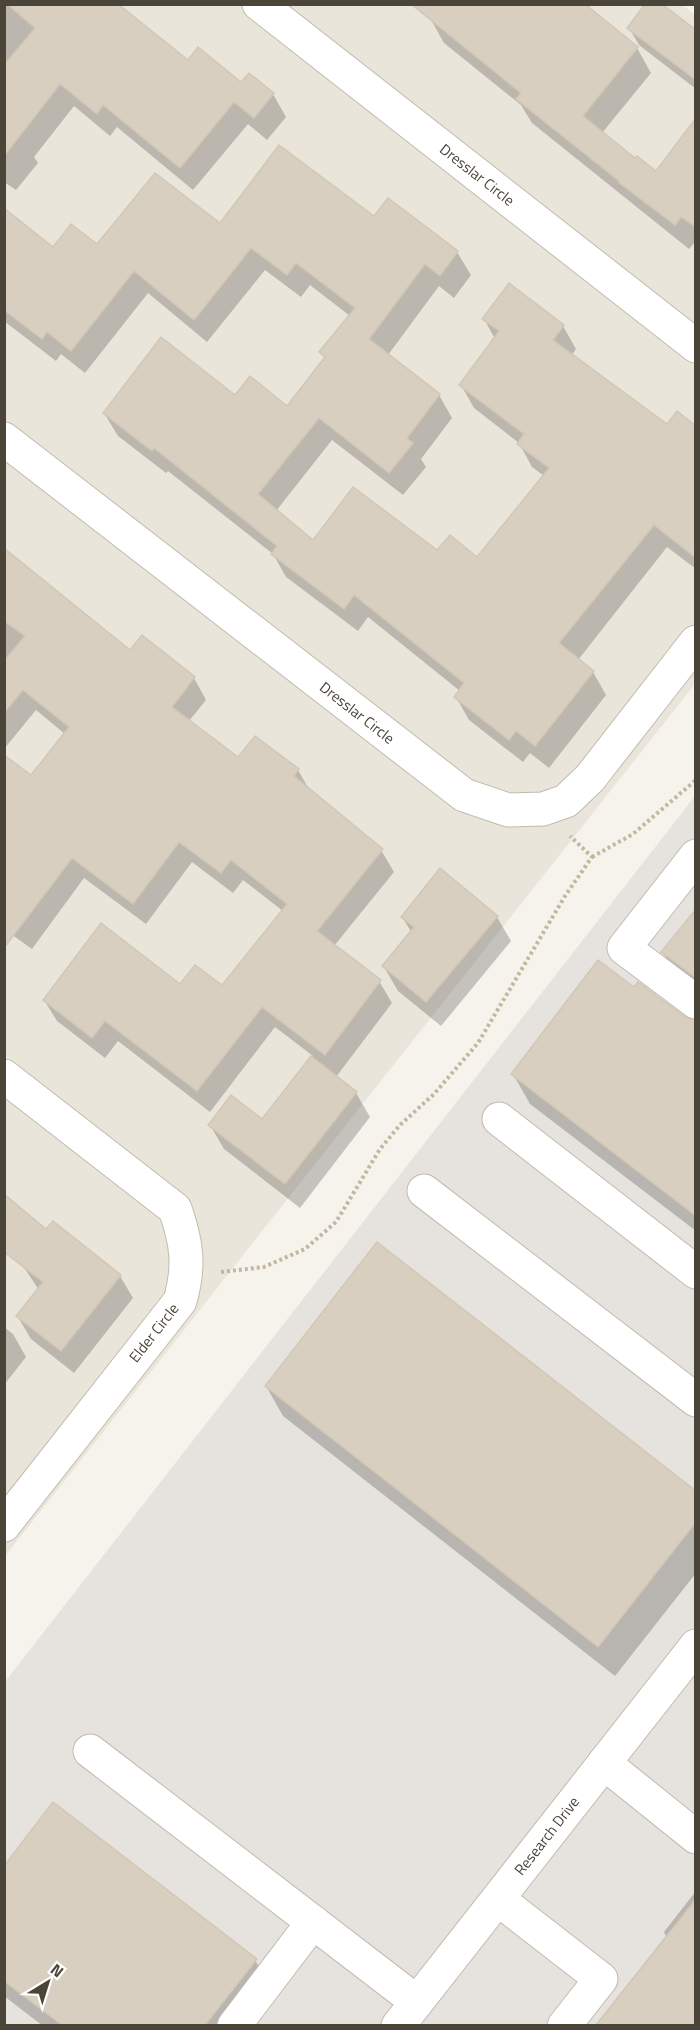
<svg xmlns="http://www.w3.org/2000/svg" width="700" height="2030" font-family="'Titillium Web',sans-serif">
<style>
.residential{fill:#eae5da}
.industrial{fill:#e6e2dd}
.shadow{fill:#0003}
.building{fill:#d8cfc1;stroke:#d3c7b4;stroke-width:1.5}
.lines{fill:none;stroke-linecap:round;stroke-linejoin:round}
.minor-casing{stroke:#c2bbae;stroke-width:35}
.path{stroke:#c4b79f;stroke-width:4;stroke-dasharray:3 3;stroke-linecap:butt}
.minor{stroke:#fff;stroke-width:33}
.labels{text-anchor:middle;stroke-width:5;stroke-linejoin:round;paint-order:stroke}
.street-label{font-size:15px;fill:#4b4439;stroke:#fff}
</style>
<rect width="100%" height="100%" fill="#f6f3ec"/>
<!-- residential -->
<path class="residential" d="M 5,5 L 682,5 L 696,15 L 695,684 L 5,1556 Z"/>
<!-- industrial -->
<path class="industrial" d="M 695,796 L 695,2025 L 5,2025 L 4,1683 Z"/>
<!-- shadow -->
<g class="shadow">
<path d="M 4,4 L 115,4 L 188,62 L 242,85 L 273,94 L 286,117 L 267,140 L 248,124 L 193,190 L 117,127 L 110,136 L 74,106 L 34,157 L 38,163 L 16,190 L 4,182 Z"/>
<path d="M 430,18 L 637,48 L 651,73 L 602,133 L 635,161 L 657,173 L 696,121 L 696,241 L 689,249 L 532,123 L 521,105 L 444,43 Z"/>
<path d="M 629,28 L 696,33 L 696,89 L 639,45 Z"/>
<path d="M 388,200 L 457,252 L 471,275 L 454,298 L 439,286 L 388,355 L 439,395 L 452,418 L 421,459 L 426,467 L 403,495 L 332,440 L 276,511 L 313,542 L 437,552 L 478,559 L 544,476 L 532,467 L 519,443 L 474,408 L 461,385 L 495,339 L 484,319 L 563,326 L 576,349 L 572,355 L 667,426 L 696,428 L 696,569 L 667,547 L 578,660 L 593,672 L 606,695 L 549,768 L 530,753 L 523,762 L 469,720 L 456,697 L 460,691 L 368,617 L 358,631 L 286,577 L 273,554 L 168,471 L 166,473 L 118,436 L 104,413 L 235,397 L 287,408 L 325,359 L 321,352 L 350,316 L 310,285 L 301,297 L 265,270 L 207,342 L 148,293 L 85,373 L 61,354 L 56,361 L 4,321 L 4,210 L 54,249 L 97,246 L 220,226 L 374,219 Z"/>
<path d="M 41,580 L 131,652 L 194,678 L 206,700 L 189,721 L 239,759 L 298,770 L 310,791 L 381,850 L 394,872 L 334,946 L 379,981 L 392,1003 L 336,1077 L 356,1093 L 370,1117 L 300,1208 L 224,1149 L 210,1125 L 262,1121 L 313,1056 L 275,1027 L 210,1112 L 118,1041 L 105,1058 L 57,1021 L 44,1000 L 181,986 L 222,987 L 283,911 L 243,880 L 233,893 L 192,862 L 146,924 L 84,878 L 32,949 L 4,929 L 31,777 L 65,734 L 36,710 L 4,749 L 4,626 Z"/>
<path d="M 696,911 L 696,994 L 680,982 L 663,953 Z"/>
<path d="M 402,917 L 497,917 L 511,941 L 441,1026 L 398,991 L 384,967 L 412,933 Z"/>
<path d="M 634,989 L 685,1019 L 696,1022 L 696,1231 L 530,1104 L 513,1074 Z"/>
<path d="M 47,1231 L 120,1276 L 133,1298 L 74,1373 L 31,1339 L 18,1317 L 39,1290 L 21,1263 Z"/>
<path d="M 4,1327 L 13,1334 L 26,1357 L 4,1385 Z"/>
<path d="M 266,1386 L 696,1493 L 696,1573 L 615,1676 L 283,1416 Z"/>
<path d="M 4,1868 L 255,1960 L 272,1990 L 245,2026 L 43,2026 L 4,1996 Z"/>
<path d="M 696,1891 L 696,2026 L 598,2026 L 667,1938 L 664,1932 Z"/>
</g>
<!-- building -->
<g class="building">
<path d="M 7,4 L 118,4 L 188,60 L 198,47 L 241,82 L 249,73 L 274,93 L 254,118 L 234,102 L 180,168 L 103,105 L 97,114 L 60,84 L 4,156 L 4,65 L 35,28 Z"/>
<path d="M 411,4 L 585,4 L 638,47 L 583,116 L 635,158 L 637,156 L 656,171 L 696,118 L 696,227 L 681,217 L 675,225 L 618,182 L 619,181 L 516,99 L 521,93 Z"/>
<path d="M 645,4 L 662,4 L 696,30 L 696,80 L 627,28 Z"/>
<path d="M 279,145 L 374,216 L 388,198 L 458,251 L 440,276 L 425,264 L 369,339 L 440,394 L 407,438 L 413,443 L 389,473 L 319,418 L 258,494 L 313,540 L 353,487 L 437,550 L 450,535 L 477,557 L 549,468 L 517,444 L 524,434 L 459,385 L 499,331 L 482,319 L 509,283 L 564,325 L 553,340 L 667,424 L 677,411 L 696,426 L 696,558 L 654,525 L 559,643 L 594,671 L 535,746 L 516,731 L 509,740 L 454,697 L 464,683 L 354,595 L 344,609 L 271,554 L 277,546 L 154,448 L 152,451 L 103,413 L 161,337 L 235,395 L 250,376 L 287,406 L 325,357 L 319,352 L 355,308 L 296,263 L 287,275 L 251,248 L 194,320 L 134,271 L 71,351 L 47,332 L 42,339 L 4,310 L 4,208 L 53,247 L 71,224 L 97,244 L 155,173 L 220,223 Z"/>
<path d="M 4,548 L 130,650 L 142,635 L 195,677 L 172,707 L 238,757 L 255,736 L 299,769 L 294,776 L 383,849 L 317,931 L 381,980 L 325,1055 L 262,1007 L 197,1091 L 105,1021 L 92,1038 L 43,1000 L 101,923 L 180,984 L 195,965 L 222,985 L 287,904 L 231,860 L 221,873 L 179,842 L 133,904 L 72,858 L 4,948 L 4,755 L 31,775 L 69,727 L 23,690 L 4,713 L 4,661 L 25,636 L 4,621 Z"/>
<path d="M 440,868 L 498,916 L 426,1002 L 382,966 L 414,927 L 401,917 Z"/>
<path d="M 696,909 L 696,978 L 661,952 Z"/>
<path d="M 598,960 L 634,987 L 638,982 L 685,1017 L 696,1020 L 696,1216 L 511,1074 Z"/>
<path d="M 311,1056 L 357,1092 L 285,1184 L 208,1125 L 231,1095 L 262,1119 Z"/>
<path d="M 4,1194 L 46,1229 L 53,1221 L 121,1275 L 61,1351 L 16,1316 L 43,1282 L 4,1252 Z"/>
<path d="M 377,1242 L 696,1491 L 696,1522 L 598,1647 L 265,1386 Z"/>
<path d="M 53,1802 L 257,1959 L 205,2025 L 62,2025 L 4,1981 L 4,1866 Z"/>
<path d="M 696,1899 L 696,2025 L 596,2025 Z"/>
</g>
<g class="lines">
<defs>
<g id="minor">
<path d="M 259,4 L 696,346"/>
<path d="M 4,439 L 464,795 L 508,810 L 543,809 L 566,801 L 590,778 L 696,642"/>
<path d="M 696,856 L 624,948 L 696,1002"/>
<path d="M 4,1076 L 175,1209 C 187,1243 190,1266 180,1301 L 4,1525"/>
<path d="M 499,1119 L 696,1272"/>
<path d="M 424,1191 L 696,1400"/>
<path d="M 90,1751 L 417,2002"/>
<path d="M 604,1763 L 696,1837"/>
<path d="M 498,1899 L 601,1979 L 564,2026"/>
<path d="M 234,2026 L 313,1922"/>
<path d="M 398,2026 L 696,1646"/>
</g>
</defs>
<!-- minor casing -->
<use href="#minor" class="minor-casing"/>
<!-- path -->
<g class="path">
<path d="M 592,857 L 633,834 L 696,780"/>
<path d="M 221,1272 L 264,1267 L 305,1249 L 336,1222 L 380,1149 L 400,1125 L 434,1094 L 478,1043 L 565,896 L 592,857 L 570,836"/>
</g>
<!-- minor -->
<use href="#minor" class="minor"/>
</g>
<g class="labels">
<!-- street labels -->
<g class="street-label">
<text transform="translate(477 175) rotate(38)" y="5">Dresslar Circle</text>
<text transform="translate(357 713) rotate(38)" y="5">Dresslar Circle</text>
<text transform="translate(154 1333) rotate(-52)" y="5">Elder Circle</text>
<text transform="translate(547 1836) rotate(-52)" y="5">Research Drive</text>
</g>
</g>
<!-- border -->
<rect width="700" height="2030" fill="none" stroke="#4b4439" stroke-width="12"/>
<!-- north arrow -->
<g transform="translate(48 1982) rotate(38)" stroke="#ffffff" stroke-width="4.5" paint-order="stroke">
<path d="M0-4.5L10 22L0 15L-10 22Z" fill="#4b4439"/>
<text y="-9" font-size="16" font-weight="bold" text-anchor="middle" fill="#4b4439">N</text>
</g>
</svg>
